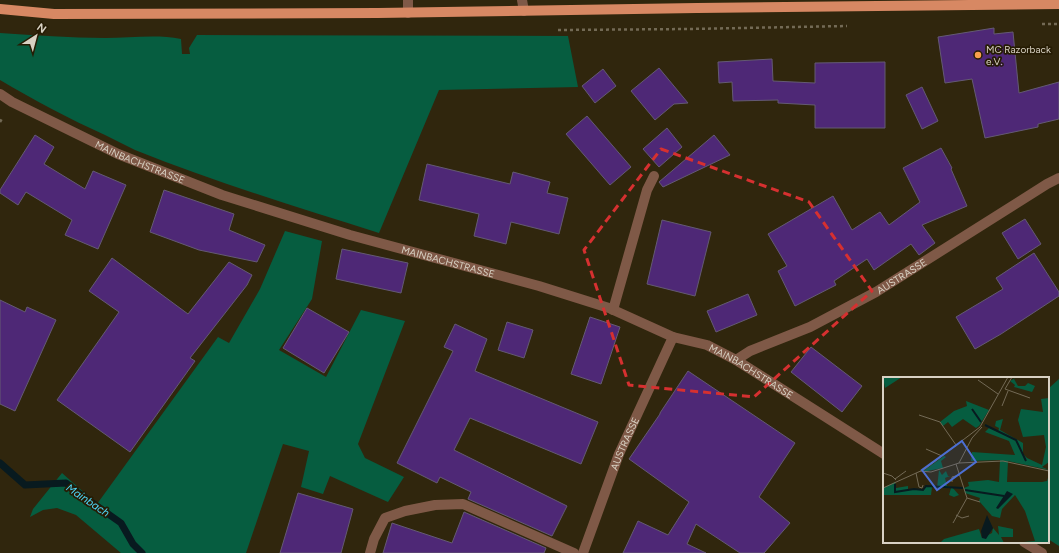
<svg xmlns="http://www.w3.org/2000/svg" width="1059" height="553" font-family="Figtree,sans-serif">
<style>
.green{fill:#065d40}
.lines{fill:none;stroke-linecap:round;stroke-linejoin:round}
.stream{stroke:#081a1f;stroke-width:7}
.building{fill:#4e2876;stroke:#645a73}
.path{stroke:#736a55;stroke-width:2.5;stroke-dasharray:3 3;stroke-linecap:butt}
.minor{stroke:#7f5947;stroke-width:10}
.major{stroke:#d78863;stroke-width:10}
.marked{fill:none;stroke:#d63030;stroke-width:3;stroke-dasharray:8 5;stroke-linejoin:round}
.poi-dot{fill:#f9a04c;stroke:#261c04;stroke-width:1.5}
.labels{text-anchor:middle;stroke-width:3.5;stroke-linejoin:round;paint-order:stroke}
.poi-label{font-size:10px;fill:#d8d1c3;stroke:#261c04;text-anchor:start}
.street-label{font-size:10px;fill:#d8d1c3;stroke:#261c04}
.water-label{font-size:11px;font-style:italic;fill:#4edafd;stroke:#261c04}
.inset-river{fill:none;stroke:#081a1f;stroke-width:2}
.inset-road{fill:none;stroke:#736a56;stroke-width:1}
.view{fill:#4c6fd3;fill-opacity:0.15;stroke:#4c6fd3;stroke-width:2}
.inset-edge{fill:none;stroke:#d8d1c3;stroke-width:2}
</style>
<rect width="100%" height="100%" fill="#30260d"/>
<!-- green -->
<g class="green">
<path d="M 0,33 C 35,35 70,38 105,38 C 130,38 157,34 181,39 L 182,54 L 190,54 L 189,48 L 197,35 L 568,36 L 578,87 L 439,90 L 379,233 C 297,207 215,182 135,150 C 125,145 115,140 105,135 C 69,119 34,100 0,80 Z"/>
<path d="M 285,231 L 322,241 L 312,299 L 279,350 L 326,377 L 361,310 L 405,321 L 358,444 L 365,458 L 404,477 L 388,502 L 330,476 L 323,494 L 301,487 L 309,451 L 283,444 L 246,553 L 121,553 L 76,515 L 57,508 L 43,510 L 30,517 L 33,509 L 62,473 L 97,504 L 218,337 L 229,343 L 260,289 Z"/>
<path d="M 1059,379 L 1059,546 L 1048,539 L 1048,389 Z"/>
</g>
<g class="lines">
<!-- stream -->
<path class="stream" d="M 0,463 L 25,485 L 66,483 L 77,492 L 121,523 L 133,544 L 142,553"/>
</g>
<!-- building -->
<g class="building">
<path d="M 994,28 L 994,34 L 1013,32 L 1019,93 L 1059,82 L 1059,119 L 1038,124 L 1038,127 L 985,138 L 972,79 L 945,83 L 938,37 Z"/>
<path d="M 772,59 L 773,81 L 815,83 L 815,63 L 885,62 L 885,128 L 815,128 L 815,105 L 778,103 L 778,100 L 733,101 L 732,82 L 719,83 L 718,62 Z"/>
<path d="M 659,68 L 688,103 L 674,104 L 655,120 L 631,91 Z"/>
<path d="M 603,69 L 616,86 L 595,103 L 582,86 Z"/>
<path d="M 922,87 L 938,121 L 922,129 L 906,95 Z"/>
<path d="M 587,116 L 631,167 L 610,185 L 566,134 Z"/>
<path d="M 667,128 L 682,147 L 659,167 L 643,149 Z"/>
<path d="M 35,135 L 54,147 L 44,164 L 85,189 L 93,171 L 126,185 L 98,249 L 65,235 L 72,220 L 26,192 L 18,205 L 0,193 L 0,190 Z"/>
<path d="M 714,135 L 730,155 L 663,187 L 659,182 Z"/>
<path d="M 941,148 L 952,168 L 951,169 L 967,206 L 922,225 L 935,243 L 919,255 L 911,244 L 874,270 L 867,259 L 834,281 L 836,285 L 795,306 L 778,271 L 787,266 L 768,234 L 833,196 L 852,230 L 880,212 L 889,225 L 920,202 L 903,168 Z"/>
<path d="M 427,164 L 510,184 L 513,172 L 550,182 L 547,193 L 568,198 L 559,234 L 511,222 L 506,244 L 474,236 L 479,214 L 419,200 Z"/>
<path d="M 164,190 L 234,214 L 229,230 L 265,245 L 257,262 L 199,250 L 150,232 Z"/>
<path d="M 1025,219 L 1041,244 L 1018,259 L 1002,233 Z"/>
<path d="M 662,220 L 711,232 L 695,296 L 647,284 Z"/>
<path d="M 342,249 L 408,263 L 401,293 L 336,279 Z"/>
<path d="M 1034,253 L 1059,292 L 1059,296 L 1001,334 L 975,349 L 956,317 L 1003,289 L 996,278 Z"/>
<path d="M 112,258 L 188,314 L 229,262 L 252,275 L 247,285 L 190,358 L 195,361 L 130,452 L 57,400 L 119,312 L 89,291 Z"/>
<path d="M 748,294 L 757,315 L 716,332 L 707,311 Z"/>
<path d="M 0,300 L 25,312 L 27,307 L 56,320 L 15,411 L 0,404 Z"/>
<path d="M 307,308 L 349,332 L 324,373 L 283,348 Z"/>
<path d="M 590,317 L 620,327 L 601,384 L 571,374 Z"/>
<path d="M 507,322 L 533,330 L 524,358 L 498,350 Z"/>
<path d="M 455,324 L 487,339 L 475,371 L 598,422 L 581,464 L 470,418 L 454,450 L 567,506 L 552,536 L 468,499 L 471,492 L 440,477 L 437,483 L 397,463 L 453,351 L 444,347 Z"/>
<path d="M 811,347 L 862,386 L 842,412 L 791,372 Z"/>
<path d="M 688,371 L 795,443 L 759,497 L 790,523 L 764,553 L 740,553 L 696,524 L 687,544 L 706,553 L 623,553 L 638,521 L 668,535 L 689,502 L 629,459 L 660,414 L 660,413 Z"/>
<path d="M 298,493 L 353,509 L 341,553 L 280,553 Z"/>
<path d="M 464,512 L 546,548 L 544,553 L 383,553 L 392,523 L 452,543 Z"/>
</g>
<g class="lines">
<!-- path -->
<g class="path">
<path d="M 1042,24 L 1059,24"/>
<path d="M 558,30 L 689,29 L 847,26"/>
<path d="M 0,122 L 3,117"/>
</g>
<!-- minor -->
<g class="minor">
<path d="M 522,0 L 524,11"/>
<path d="M 408,13 L 408,0"/>
<path id="s1" d="M 0,94 L 12,102 L 118,154 L 222,195 L 350,235 L 539,286 L 609,308 L 673,337 L 707,345 L 736,360 L 884,454"/>
<path d="M 613,310 L 647,190 L 654,176"/>
<path id="s2" d="M 736,360 L 750,351 L 810,327 L 876,292 L 1047,184 L 1059,178"/>
<path d="M 1024,542 L 1042,553"/>
<path d="M 370,553 L 374,539 L 385,518 L 405,511 L 435,505 L 463,504 L 574,553"/>
<path id="s3" d="M 583,553 L 619,454 L 673,337"/>
</g>
<!-- major -->
<path class="major" d="M 0,9 L 54,14 L 378,13 L 697,8 L 1059,4"/>
</g>
<!-- marked area -->
<path class="marked" d="M 661,149 L 809,202 L 872,291 L 754,397 L 629,385 L 584,250 Z"/>
<!-- markers -->
<circle class="poi-dot" cx="978" cy="55" r="4"/>
<g class="labels">
<!-- poi labels -->
<g class="poi-label">
<text x="986" y="53">MC Razorback<tspan x="986" dy="12">e.V.</tspan></text>
</g>
<!-- street labels -->
<g class="street-label">
<text dy="4" stroke="none"><textPath href="#s1" startOffset="156">MAINBACHSTRASSE</textPath></text>
<text dy="4" stroke="none"><textPath href="#s1" startOffset="480">MAINBACHSTRASSE</textPath></text>
<text dy="4" stroke="none"><textPath href="#s2" startOffset="186">AUSTRASSE</textPath></text>
<text dy="4" stroke="none"><textPath href="#s1" startOffset="804">MAINBACHSTRASSE</textPath></text>
<text dy="4" stroke="none"><textPath href="#s3" startOffset="117">AUSTRASSE</textPath></text>
</g>
<!-- water labels -->
<g class="water-label">
<text transform="translate(88 500) rotate(34)" y="4">Mainbach</text>
</g>
</g>
<!-- overview -->
<g transform="translate(883 377)">
<rect width="166" height="166" fill="#30260d"/>
<path d="M 0,0 L 19,0 L 2,11 ZM 134,0 L 131,2 L 135,9 L 142,9 L 145,6 L 152,9 L 149,15 L 131,10 L 132,8 L 127,4 ZM 166,21 L 166,85 L 159,90 L 166,93 L 125,84 L 124,105 L 159,105 L 164,104 L 166,98 L 166,166 L 131,166 L 152,164 L 142,134 L 132,118 L 119,132 L 117,141 L 109,139 L 96,124 L 97,121 L 82,116 L 81,111 L 86,109 L 85,105 L 105,103 L 116,105 L 117,83 L 88,84 L 89,75 L 132,78 L 126,64 L 102,55 L 106,51 L 115,55 L 116,51 L 112,49 L 113,44 L 120,42 L 117,53 L 140,66 L 140,77 L 144,81 L 159,88 L 163,70 L 161,58 L 140,60 L 135,43 L 138,32 L 160,35 L 158,22 ZM 83,24 L 106,33 L 96,49 L 90,53 L 93,51 L 80,42 L 69,50 L 65,45 L 60,49 L 57,45 L 71,34 L 84,29 ZM 61,79 L 63,80 L 58,84 L 60,91 L 39,95 ZM 56,93 L 59,98 L 63,94 L 65,99 L 67,99 L 62,101 L 64,109 L 69,110 L 76,118 L 71,120 L 66,118 L 68,111 L 54,111 ZM 12,105 L 13,111 L 25,109 L 25,112 L 40,112 L 42,109 L 49,110 L 48,118 L 1,118 L 0,111 ZM 115,149 L 130,152 L 130,160 L 118,160 L 121,166 L 57,166 L 61,162 L 96,152 L 99,161 L 109,156 L 110,151 L 116,158 Z" fill="#065d40"/>
<path d="M 124,114 L 130,117 L 115,132 L 113,131 ZM 104,138 L 110,151 L 103,162 L 99,161 L 98,154 Z" fill="#081a1f"/>
<path class="inset-river" d="M 89,32 L 98,45M 102,48 L 133,63 L 143,84M 12,107 L 12,115 L 31,112 L 40,113 L 43,109 L 80,111M 82,113 L 121,119"/>
<path class="inset-road" d="M 129,0 L 122,12 L 147,21M 95,3 L 115,17M 119,29 L 125,14M 36,38 L 57,45 L 73,68M 43,72 L 59,79M 76,86 L 89,61 L 99,50M 37,94 L 48,95 L 76,86 L 120,84 L 166,94M 0,96 L 9,99 L 13,103M 33,96 L 36,110 L 39,111 L 40,108M 12,102 L 23,94M 69,105 L 69,100 L 76,98M 0,111 L 42,92 L 97,50 L 125,0M 84,121 L 97,125M 73,138 L 79,141 L 86,139M 70,146 L 84,121 L 73,87"/>
<path class="view" d="M 79,64 L 93,85 L 54,113 L 39,93 Z"/>
<rect width="166" height="166" class="inset-edge"/>
</g>
<!-- north arrow -->
<g transform="translate(36 36) rotate(36)" stroke="#261c04" stroke-width="3" paint-order="stroke">
<path d="M0-3L7 15L0 10L-7 15Z" fill="#d8d1c3"/>
<text y="-6" font-size="11" font-weight="bold" text-anchor="middle" fill="#d8d1c3">N</text>
</g>
</svg>
